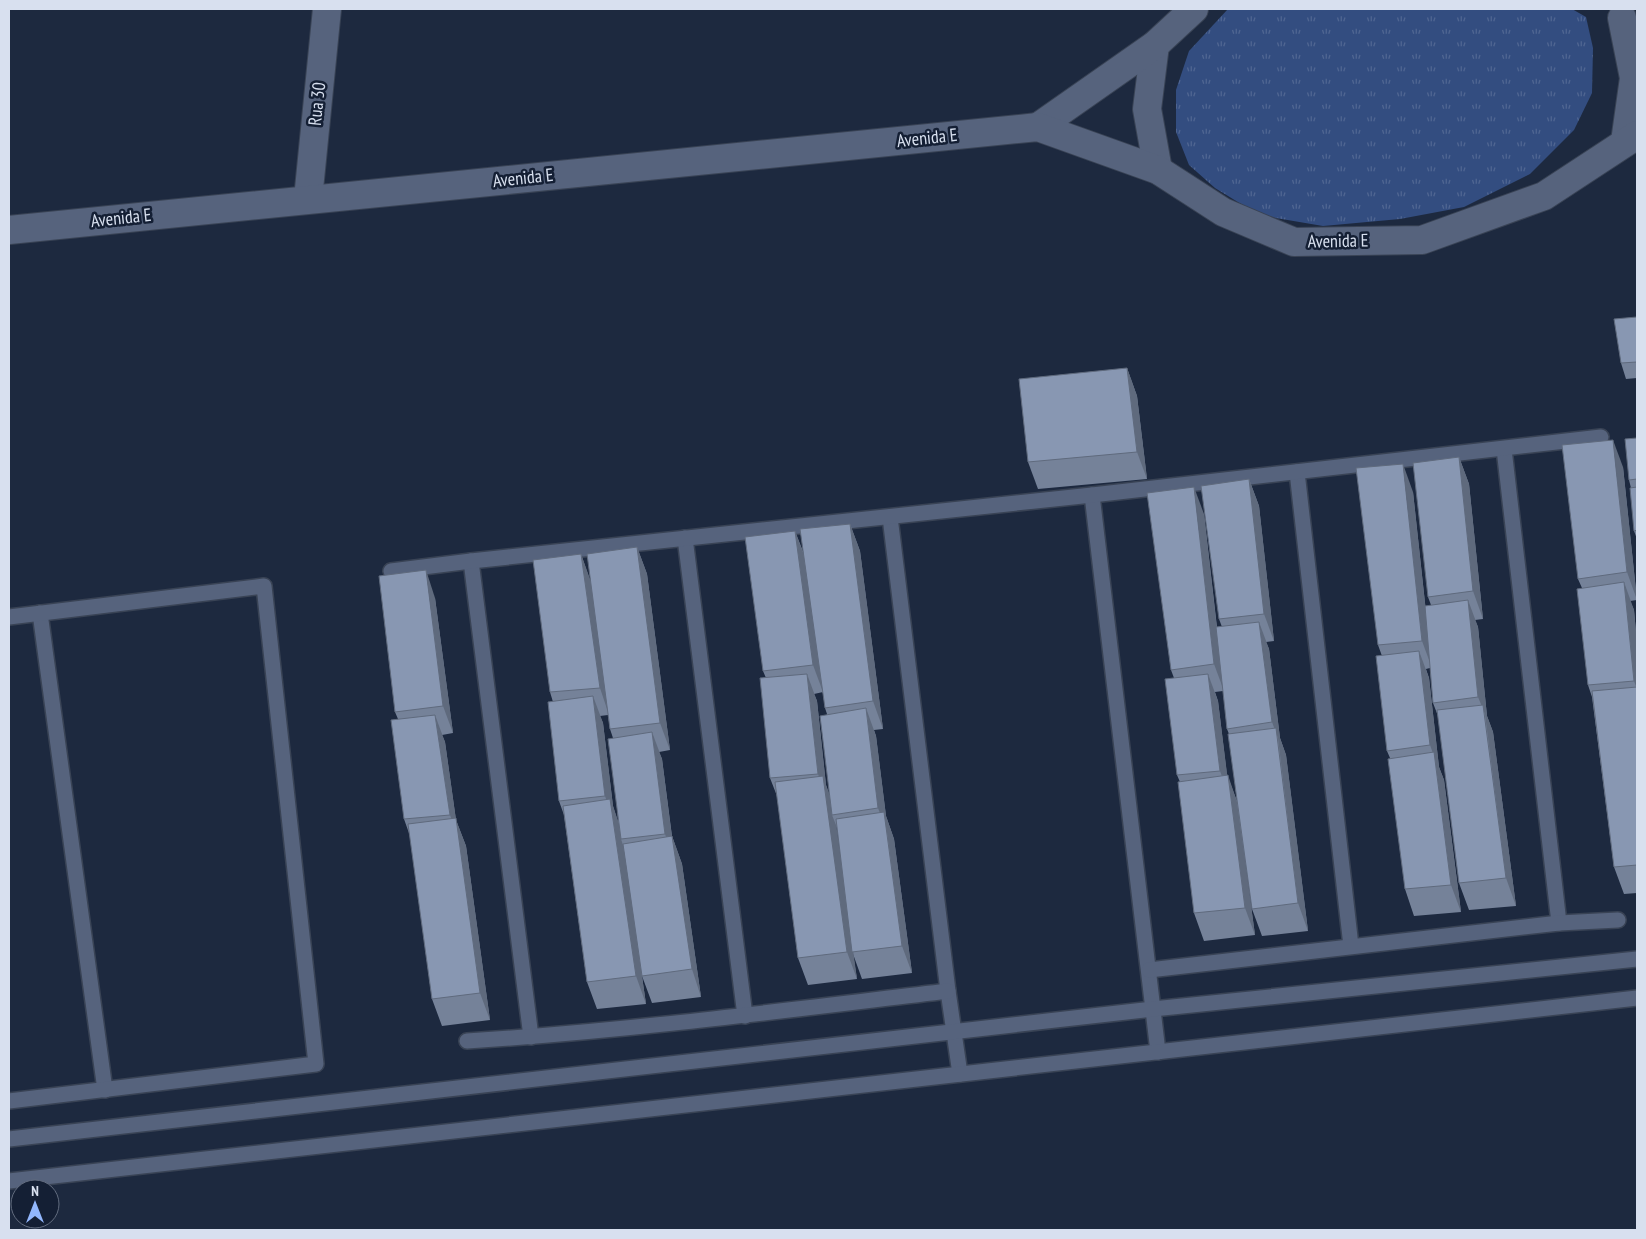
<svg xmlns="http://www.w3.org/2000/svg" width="1646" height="1239" font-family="'PT Sans Narrow',sans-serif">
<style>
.grass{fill:url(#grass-tufts)}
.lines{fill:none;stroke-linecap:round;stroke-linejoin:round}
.lane-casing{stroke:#394355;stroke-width:18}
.street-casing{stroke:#394355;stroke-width:30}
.lane{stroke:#56637d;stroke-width:15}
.street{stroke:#56637d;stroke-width:28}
.wall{fill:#758299;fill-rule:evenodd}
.shaded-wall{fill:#5f6a7d}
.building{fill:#8897b2;stroke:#5f6a7d}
.labels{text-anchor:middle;stroke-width:5;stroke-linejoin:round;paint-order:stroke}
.street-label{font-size:18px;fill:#d8e0ef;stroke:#141f34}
</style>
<defs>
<pattern id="grass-tufts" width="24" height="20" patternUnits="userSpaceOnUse" patternTransform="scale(1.25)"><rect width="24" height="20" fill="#334d80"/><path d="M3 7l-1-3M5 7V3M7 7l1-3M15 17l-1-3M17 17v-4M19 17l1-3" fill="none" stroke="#506692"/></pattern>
</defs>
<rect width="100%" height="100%" fill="#1d293f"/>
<!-- grass -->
<path class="grass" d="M 1228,9 L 1572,9 L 1586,17 L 1593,48 L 1592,93 L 1574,130 L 1530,174 L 1464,207 L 1400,219 L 1323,226 L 1259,215 L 1215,188 L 1189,165 L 1176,132 L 1176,90 L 1189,51 Z"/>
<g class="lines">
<defs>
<g id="lane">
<path d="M 1504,449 L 1559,923"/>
<path d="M 1297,472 L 1351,946"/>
<path d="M 1092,495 L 1158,1052"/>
<path d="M 890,517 L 948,991 L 960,1074"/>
<path d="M 685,538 L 745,1016"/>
<path d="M 471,561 L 531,1037"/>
<path d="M 391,571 L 471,561 L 1092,495 L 1601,437"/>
<path d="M 40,613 L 105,1090"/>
<path d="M 9,617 L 264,586 L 316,1064 L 9,1101"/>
<path d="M 1149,970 L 1559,923 L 1618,920"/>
<path d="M 467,1041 C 628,1031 788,1010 948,991"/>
<path d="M 9,1139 L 1153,1009 L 1637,959"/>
<path d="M 9,1181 L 1637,998"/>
</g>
<g id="street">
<path d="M 1622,18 L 1634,78 L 1625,142"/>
<path d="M 1155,45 L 1147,109 L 1158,170"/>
<path d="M 1038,127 L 1155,45 L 1194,9"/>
<path d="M 308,199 L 327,9"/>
<path d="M 9,230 L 1038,127 L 1158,170 L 1223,212 L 1294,242 L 1422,240 L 1544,196 L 1637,135"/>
</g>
</defs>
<!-- lane casing -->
<use href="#lane" class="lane-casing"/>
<!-- street casing -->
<use href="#street" class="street-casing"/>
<!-- lane -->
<use href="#lane" class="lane"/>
<!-- street -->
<use href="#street" class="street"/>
</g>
<!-- wall -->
<g class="wall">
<path d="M 1637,317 L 1637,378 L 1626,379 L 1621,363 Z"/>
<path d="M 1127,368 L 1137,396 L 1147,479 L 1038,489 L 1028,462 Z"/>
<path d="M 1637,438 L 1637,539 L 1634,531 L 1631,488 L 1629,480 Z"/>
<path d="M 1459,457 L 1469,484 L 1483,619 L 1475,620 L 1478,627 L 1487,716 L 1493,732 L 1516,906 L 1469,910 L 1459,883 L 1438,716 L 1433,703 L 1430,668 L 1426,669 L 1429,678 L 1439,767 L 1444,780 L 1461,912 L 1414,916 L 1405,889 L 1390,758 L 1387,751 L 1382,656 L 1378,645 L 1413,492 L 1426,612 L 1431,605 L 1428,597 Z"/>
<path d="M 1623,467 L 1637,600 L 1630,601 L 1634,610 L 1637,643 L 1637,893 L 1624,894 L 1614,867 L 1592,697 L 1588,685 L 1582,588 L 1578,579 Z"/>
<path d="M 1249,479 L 1259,506 L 1274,641 L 1266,642 L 1269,649 L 1280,738 L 1286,755 L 1308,931 L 1262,936 L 1252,909 L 1241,833 L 1255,935 L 1204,941 L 1194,913 L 1180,782 L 1177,775 L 1174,678 L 1171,670 L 1204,514 L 1217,627 L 1222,627 L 1219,619 ZM 1223,691 L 1227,729 L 1229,734 L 1237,801 L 1227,775 L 1218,701 L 1215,692 Z"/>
<path d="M 850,524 L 860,551 L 883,729 L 874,730 L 876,736 L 886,816 L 894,839 L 912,973 L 862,979 L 853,954 L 857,979 L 808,985 L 798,958 L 777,796 L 770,778 L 766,678 L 763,671 L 795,531 L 804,554 ZM 817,649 L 825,708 L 827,714 L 829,794 L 826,785 L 817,701 L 814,694 L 823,692 ZM 836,825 L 837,829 L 846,903 Z"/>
<path d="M 637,547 L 647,574 L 670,750 L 659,752 L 662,759 L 672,836 L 682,864 L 701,997 L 652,1003 L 642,976 L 624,848 L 623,845 L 646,1004 L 597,1009 L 587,982 L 564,815 L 559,801 L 553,702 L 550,692 L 581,554 L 590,580 ZM 608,715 L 610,729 L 613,738 L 618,822 L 613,806 L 603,723 L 600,716 Z"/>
<path d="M 435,598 L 453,733 L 442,735 L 445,742 L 456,820 L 466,846 L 490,1020 L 442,1026 L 432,999 L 410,836 L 404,819 L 398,719 L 395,712 Z"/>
</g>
<!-- shaded-wall -->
<g class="shaded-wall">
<path d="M 1127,368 L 1137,396 L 1147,479 L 1137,452 Z"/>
<path d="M 1613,440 L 1623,467 L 1637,600 L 1627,572 Z"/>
<path d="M 1459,457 L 1469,484 L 1483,619 L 1473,591 Z"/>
<path d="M 1403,464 L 1413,492 L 1432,668 L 1422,641 Z"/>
<path d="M 1249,479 L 1259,506 L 1274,641 L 1264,614 Z"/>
<path d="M 1194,487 L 1204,514 L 1224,691 L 1214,664 Z"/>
<path d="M 850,524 L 860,551 L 883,729 L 873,701 Z"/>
<path d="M 795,531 L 805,558 L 823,692 L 813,665 Z"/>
<path d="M 637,547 L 647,574 L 670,750 L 660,723 Z"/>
<path d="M 581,554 L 591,582 L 609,715 L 600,688 Z"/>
<path d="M 426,570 L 435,598 L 453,733 L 443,706 Z"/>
<path d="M 1624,582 L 1634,610 L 1637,643 L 1637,689 L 1634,681 Z"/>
<path d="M 1468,600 L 1478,627 L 1487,716 L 1493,732 L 1516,906 L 1506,878 L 1485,714 L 1478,697 Z"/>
<path d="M 1259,622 L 1269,649 L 1280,738 L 1286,755 L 1308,931 L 1298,903 L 1278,738 L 1272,722 Z"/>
<path d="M 1419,651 L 1429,678 L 1439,767 L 1444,780 L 1461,912 L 1451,885 L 1435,759 L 1430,745 Z"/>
<path d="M 807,674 L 817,701 L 826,785 L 833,804 L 832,815 L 836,825 L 857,979 L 847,952 L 825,794 L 818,774 Z"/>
<path d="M 1208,674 L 1218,701 L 1230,798 L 1220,771 Z"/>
<path d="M 593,696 L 603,723 L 613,806 L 620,827 L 621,839 L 623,845 L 646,1004 L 636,976 L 613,819 L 605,796 Z"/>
<path d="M 866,708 L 876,736 L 886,816 L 894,839 L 912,973 L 902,946 L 887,832 L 878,808 Z"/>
<path d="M 435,715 L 445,742 L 456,820 L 466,846 L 490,1020 L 480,993 L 459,839 L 450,815 Z"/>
<path d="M 652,732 L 662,759 L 675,861 L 665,834 Z"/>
<path d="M 1228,775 L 1237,802 L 1255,935 L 1245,908 Z"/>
<path d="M 672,836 L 682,864 L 701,997 L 692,969 Z"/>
</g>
<!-- building -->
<g class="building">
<path d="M 1637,317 L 1637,362 L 1621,363 L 1614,319 Z"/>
<path d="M 1127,368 L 1137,452 L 1028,462 L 1019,379 Z"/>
<path d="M 1637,438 L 1637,479 L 1629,480 L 1625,439 Z"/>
<path d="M 1613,440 L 1627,572 L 1578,579 L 1562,445 Z"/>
<path d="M 1459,457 L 1473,591 L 1428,597 L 1413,463 Z"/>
<path d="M 1403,464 L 1422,641 L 1378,645 L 1356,468 Z"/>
<path d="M 1249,479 L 1264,614 L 1219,619 L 1201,486 Z"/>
<path d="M 1194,487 L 1214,664 L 1171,670 L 1147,493 Z"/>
<path d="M 1637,487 L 1637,530 L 1634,531 L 1630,488 Z"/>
<path d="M 850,524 L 873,701 L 825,708 L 800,529 Z"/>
<path d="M 795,531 L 813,665 L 763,671 L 745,537 Z"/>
<path d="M 637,547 L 660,723 L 610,729 L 587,554 Z"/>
<path d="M 581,554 L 600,688 L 550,692 L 533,560 Z"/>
<path d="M 426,570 L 443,706 L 395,712 L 379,576 Z"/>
<path d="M 1624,582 L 1634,681 L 1588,685 L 1577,589 Z"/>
<path d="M 1468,600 L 1478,697 L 1433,703 L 1425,606 Z"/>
<path d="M 1259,622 L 1272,722 L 1227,729 L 1216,627 Z"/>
<path d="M 1419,651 L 1430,745 L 1387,751 L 1376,656 Z"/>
<path d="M 807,674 L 818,774 L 770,778 L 760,678 Z"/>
<path d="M 1208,674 L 1220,771 L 1177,775 L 1165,679 Z"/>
<path d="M 1637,687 L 1637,865 L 1614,867 L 1592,691 Z"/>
<path d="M 593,696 L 605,796 L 559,801 L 548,702 Z"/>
<path d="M 1483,705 L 1506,878 L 1459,883 L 1437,710 Z"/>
<path d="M 866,708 L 878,808 L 832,815 L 820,716 Z"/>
<path d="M 435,715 L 450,815 L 404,819 L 391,720 Z"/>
<path d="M 1276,728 L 1298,903 L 1252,909 L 1228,734 Z"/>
<path d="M 652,732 L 665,834 L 621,839 L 608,739 Z"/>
<path d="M 1434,752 L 1451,885 L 1405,889 L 1388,759 Z"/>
<path d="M 1228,775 L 1245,908 L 1194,913 L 1178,782 Z"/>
<path d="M 823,776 L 847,952 L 798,958 L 775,782 Z"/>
<path d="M 610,799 L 636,976 L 587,982 L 563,806 Z"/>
<path d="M 884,812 L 902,946 L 852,952 L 836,819 Z"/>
<path d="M 456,818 L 480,993 L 432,999 L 408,824 Z"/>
<path d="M 672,836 L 692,969 L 642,976 L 623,844 Z"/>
</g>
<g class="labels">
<!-- street labels -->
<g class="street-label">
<text transform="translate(317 104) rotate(-84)" y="6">Rua 30</text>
<text transform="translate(927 138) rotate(-6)" y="6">Avenida E</text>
<text transform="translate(523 178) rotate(-6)" y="6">Avenida E</text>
<text transform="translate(121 218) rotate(-6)" y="6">Avenida E</text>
<text transform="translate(1338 241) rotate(-1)" y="6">Avenida E</text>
</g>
</g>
<!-- border -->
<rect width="1646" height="1239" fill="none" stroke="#d8e0ef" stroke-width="20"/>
<!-- north arrow -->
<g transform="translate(35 1204)"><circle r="24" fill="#141f34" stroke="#626c7f"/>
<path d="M0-4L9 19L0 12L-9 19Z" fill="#92b7fd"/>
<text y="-8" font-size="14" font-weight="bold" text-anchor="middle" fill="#d8e0ef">N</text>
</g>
</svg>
